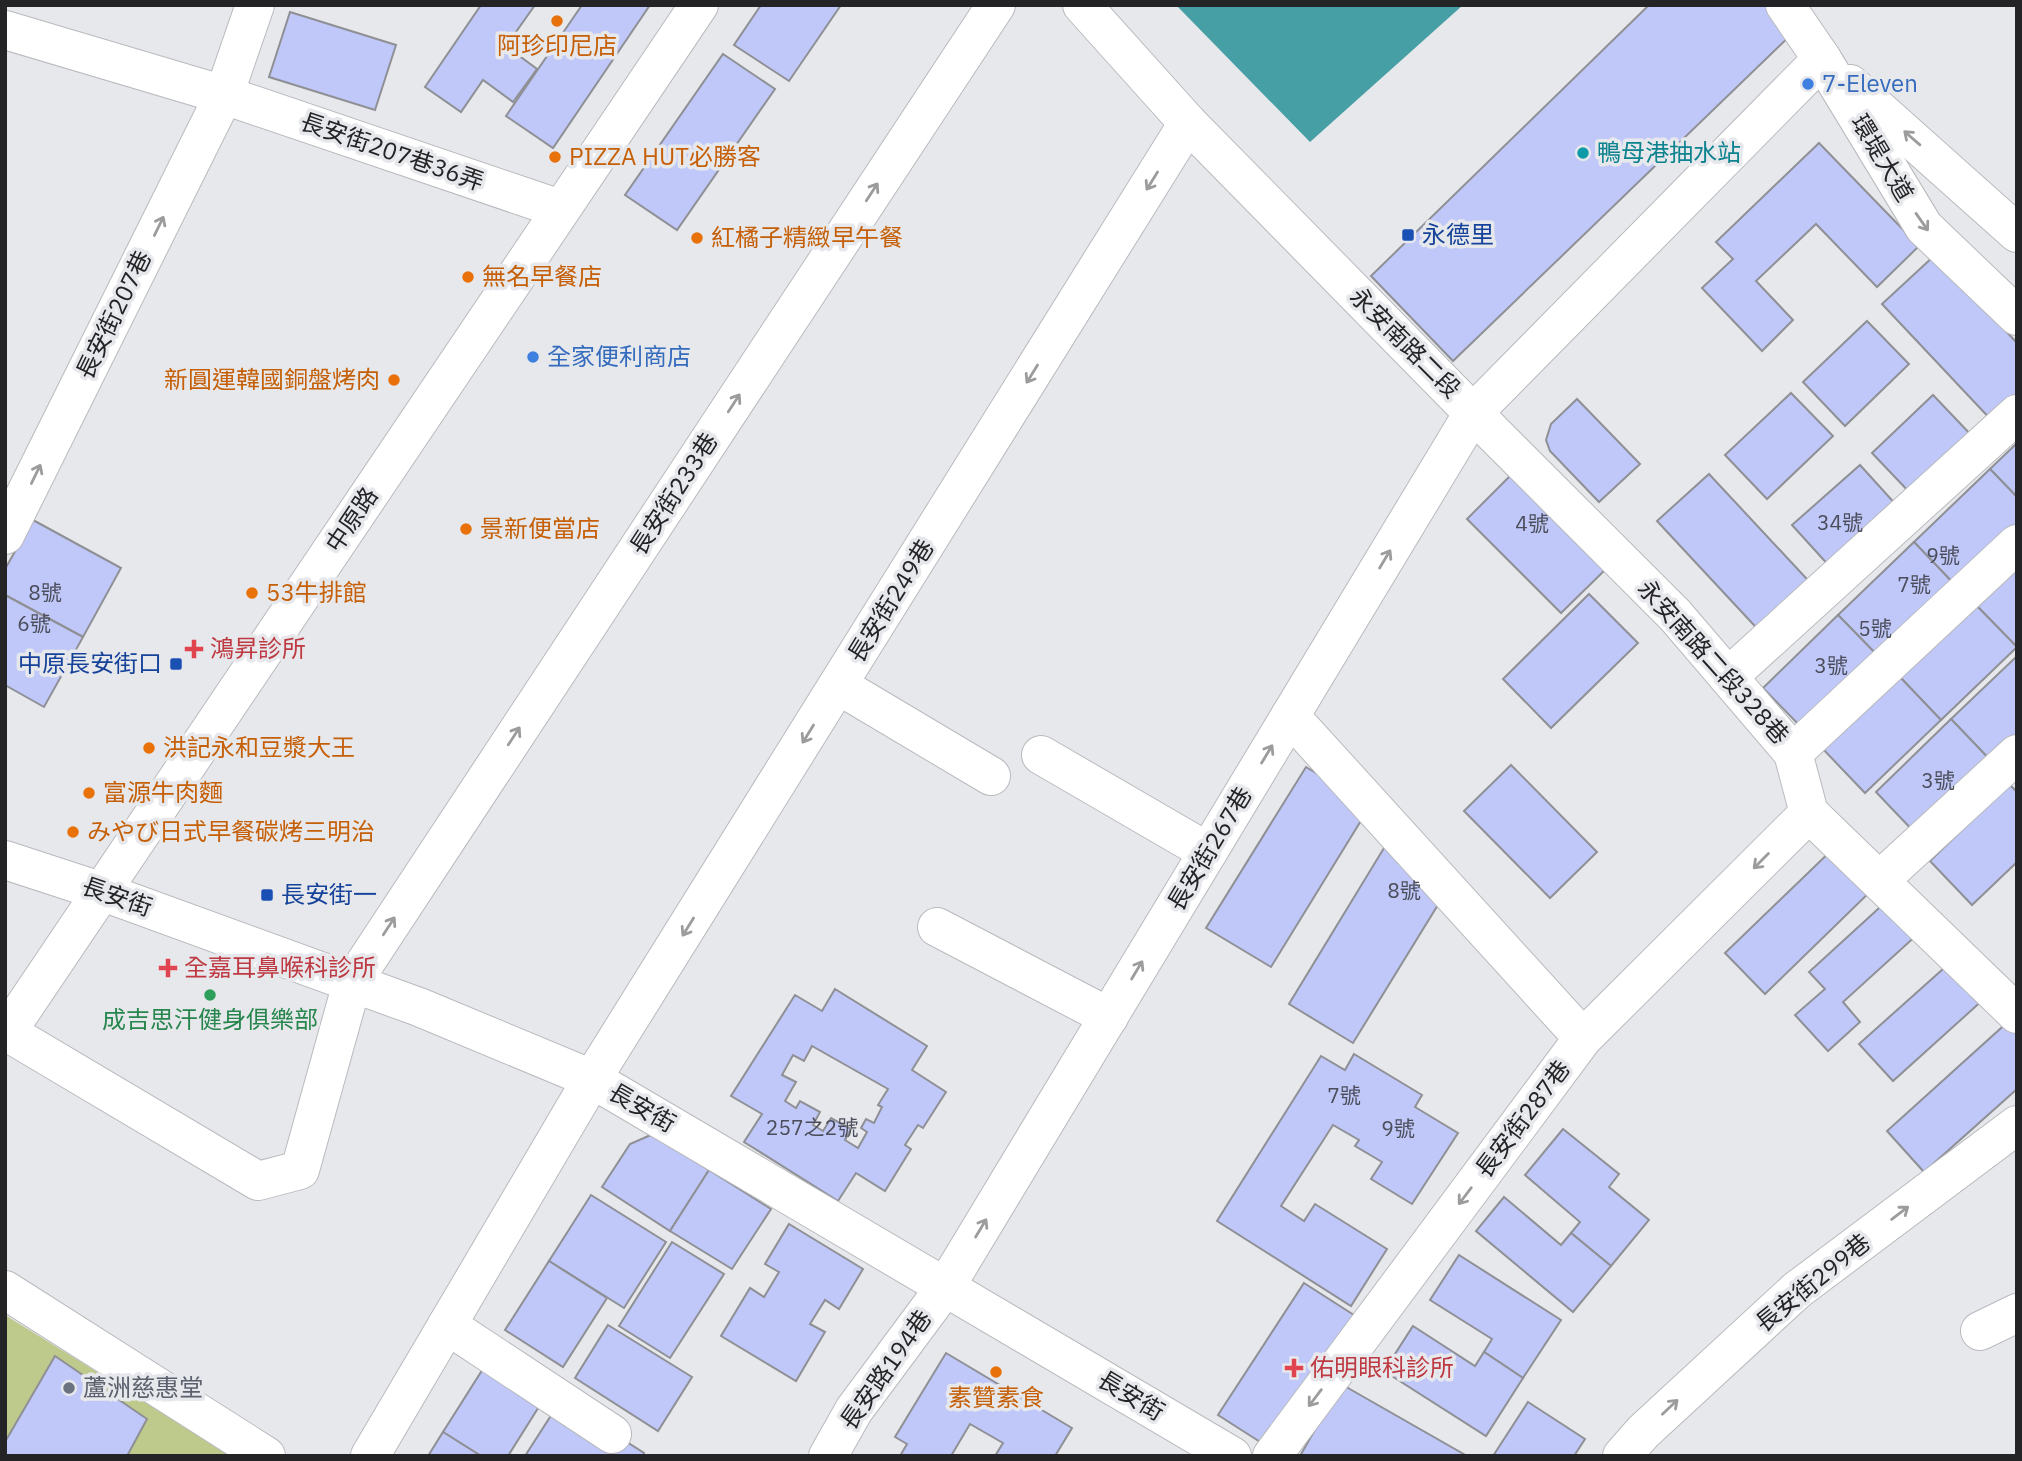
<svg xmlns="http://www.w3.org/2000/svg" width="2022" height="1461" font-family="'IBM Plex Sans','Noto Sans TC','Noto Sans JP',sans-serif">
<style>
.green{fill:#bec98c}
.water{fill:#469fa4}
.building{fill:#bfc8f8;stroke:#8f9095;stroke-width:2;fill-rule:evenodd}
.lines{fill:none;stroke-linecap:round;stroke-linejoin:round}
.minor-casing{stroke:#b9babe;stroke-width:40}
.minor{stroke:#fff;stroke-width:38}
.oneway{stroke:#9c9c9d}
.food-dot{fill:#e8710a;stroke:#e7e8ec;stroke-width:2.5}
.shop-dot{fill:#3f7fe0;stroke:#e7e8ec;stroke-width:2.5}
.culture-dot{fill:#0f9aa8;stroke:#e7e8ec;stroke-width:2.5}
.transit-dot{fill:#1a4fb4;stroke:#e7e8ec;stroke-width:2.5}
.health-dot{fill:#e0444e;stroke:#e7e8ec;stroke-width:2.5}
.leisure-dot{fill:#2e9e5b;stroke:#e7e8ec;stroke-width:2.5}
.worship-dot{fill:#6b7280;stroke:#e7e8ec;stroke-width:2.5}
.labels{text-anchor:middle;stroke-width:7;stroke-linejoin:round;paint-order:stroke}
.number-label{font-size:21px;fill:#4b4d5a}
.food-label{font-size:24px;fill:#c56008;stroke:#e7e8ec;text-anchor:start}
.shop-label{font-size:24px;fill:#366cbe;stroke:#e7e8ec;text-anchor:start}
.street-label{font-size:24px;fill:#242426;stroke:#e7e8ec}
.culture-label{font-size:24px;fill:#0d838f;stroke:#e7e8ec;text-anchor:start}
.transit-label{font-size:24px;fill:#164399;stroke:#e7e8ec;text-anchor:start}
.health-label{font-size:24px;fill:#be3a42;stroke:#e7e8ec;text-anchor:start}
.leisure-label{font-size:24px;fill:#27864d;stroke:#e7e8ec}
.worship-label{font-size:24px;fill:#5b616d;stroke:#e7e8ec;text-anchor:start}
</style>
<rect width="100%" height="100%" fill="#e7e8ec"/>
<!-- green -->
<path class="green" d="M 5,1315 L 233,1456 L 5,1456 Z"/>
<!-- water -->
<path class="water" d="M 1176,5 L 1463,5 L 1310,142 Z"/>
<!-- building -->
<g class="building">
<path d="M 481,5 L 535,5 L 506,46 L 537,69 L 513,102 L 483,80 L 461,112 L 425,87 Z"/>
<path d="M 582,5 L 650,5 L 553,148 L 506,116 Z"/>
<path d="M 761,5 L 841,5 L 789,81 L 734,45 Z"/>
<path d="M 1649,5 L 1772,5 L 1796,30 L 1453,361 L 1371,276 Z"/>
<path d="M 290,12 L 396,45 L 375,110 L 269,77 Z"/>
<path d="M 723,54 L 775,89 L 677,230 L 625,195 Z"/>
<path d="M 1819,143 L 1919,246 L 1877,287 L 1816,224 L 1756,281 L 1793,320 L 1762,351 L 1702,288 L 1733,259 L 1716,242 Z"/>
<path d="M 1935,255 L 2017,343 L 2017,406 L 1996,425 L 1882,304 Z"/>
<path d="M 1867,321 L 1909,364 L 1845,426 L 1803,382 Z"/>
<path d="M 1791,393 L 1833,436 L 1767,499 L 1725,455 Z"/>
<path d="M 1933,395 L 1974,438 L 1913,496 L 1872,453 Z"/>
<path d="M 1577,399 L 1640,464 L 1599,502 L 1550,451 L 1546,440 L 1551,424 Z"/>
<path d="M 2017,443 L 2017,497 L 1990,469 Z"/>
<path d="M 1860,465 L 1899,508 L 1832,569 L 1792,525 Z"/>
<path d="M 1990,469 L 2017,497 L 2017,529 L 1956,586 L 1914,542 Z"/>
<path d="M 1514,472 L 1608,567 L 1561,613 L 1467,519 Z"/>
<path d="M 1709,474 L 1818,591 L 1766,638 L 1657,521 Z"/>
<path d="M 33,520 L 121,568 L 83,637 L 5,595 L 5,569 Z"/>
<path d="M 1914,542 L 1956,586 L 1881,659 L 1838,615 Z"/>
<path d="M 2017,561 L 2017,647 L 1974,603 Z"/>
<path d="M 1589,594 L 1638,643 L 1551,728 L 1503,679 Z"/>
<path d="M 5,595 L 83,637 L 44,707 L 5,685 Z"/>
<path d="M 1974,603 L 2017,647 L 1941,720 L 1898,675 Z"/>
<path d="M 1838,615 L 1881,659 L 1806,732 L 1763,688 Z"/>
<path d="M 2017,656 L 2017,741 L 1994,764 L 1951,719 Z"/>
<path d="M 1898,675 L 1941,720 L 1865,793 L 1822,748 Z"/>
<path d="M 1951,719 L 1994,764 L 1918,836 L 1876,792 Z"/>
<path d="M 1511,765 L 1597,852 L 1550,898 L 1464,811 Z"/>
<path d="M 1306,767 L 1370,806 L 1271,967 L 1206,928 Z"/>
<path d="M 2009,784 L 2017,792 L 2017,862 L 1972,905 L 1930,861 Z"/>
<path d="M 1387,843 L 1452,882 L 1353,1043 L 1289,1004 Z"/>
<path d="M 1837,845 L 1876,886 L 1765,994 L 1725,953 Z"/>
<path d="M 1889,899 L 1919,933 L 1843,1002 L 1860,1022 L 1828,1051 L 1795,1015 L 1825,989 L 1809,972 Z"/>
<path d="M 1952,961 L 1985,998 L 1893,1081 L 1859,1044 Z"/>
<path d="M 835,989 L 927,1046 L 912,1070 L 946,1092 L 923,1128 L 918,1125 L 905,1145 L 911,1149 L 885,1191 L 856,1173 L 838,1201 L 744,1142 L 762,1114 L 731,1096 L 795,995 L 822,1011 ZM 812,1046 L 888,1089 L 878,1105 L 882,1107 L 874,1123 L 866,1119 L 861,1128 L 867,1132 L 858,1148 L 845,1140 L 851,1129 L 831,1118 L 823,1131 L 813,1125 L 820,1112 L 800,1101 L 796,1108 L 785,1101 L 796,1082 L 782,1075 L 793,1055 L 804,1061 Z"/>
<path d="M 2010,1020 L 2017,1027 L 2017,1089 L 1924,1172 L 1887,1131 Z"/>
<path d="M 1354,1054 L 1422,1095 L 1415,1107 L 1458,1133 L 1412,1204 L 1371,1179 L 1382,1162 L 1355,1146 L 1359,1140 L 1333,1125 L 1281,1206 L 1304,1221 L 1315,1204 L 1387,1249 L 1351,1306 L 1217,1221 L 1321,1056 L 1345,1070 Z"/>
<path d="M 1563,1129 L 1619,1174 L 1609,1187 L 1649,1220 L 1611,1266 L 1571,1233 L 1580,1222 L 1525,1175 Z"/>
<path d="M 653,1134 L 709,1170 L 670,1231 L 602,1187 L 630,1144 Z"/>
<path d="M 709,1170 L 771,1209 L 732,1269 L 670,1231 Z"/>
<path d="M 591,1195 L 666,1242 L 624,1308 L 549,1261 Z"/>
<path d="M 1504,1197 L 1561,1245 L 1571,1233 L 1611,1266 L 1573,1312 L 1476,1231 Z"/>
<path d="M 789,1224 L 863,1269 L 839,1309 L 825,1300 L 810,1324 L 825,1332 L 796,1381 L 721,1336 L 750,1288 L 764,1297 L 779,1272 L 765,1264 Z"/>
<path d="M 672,1242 L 724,1274 L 670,1358 L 619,1326 Z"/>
<path d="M 1459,1255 L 1561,1320 L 1523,1378 L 1484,1352 L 1492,1339 L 1430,1300 Z"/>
<path d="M 549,1261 L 607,1298 L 563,1367 L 505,1330 Z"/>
<path d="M 1304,1283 L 1357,1317 L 1268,1447 L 1218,1415 Z"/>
<path d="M 608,1325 L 692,1377 L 658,1431 L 575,1378 Z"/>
<path d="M 1413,1326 L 1475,1366 L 1484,1352 L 1523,1378 L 1486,1436 L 1384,1371 Z"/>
<path d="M 946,1353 L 1072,1428 L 1055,1456 L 995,1456 L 1003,1443 L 970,1424 L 951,1456 L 900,1456 L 907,1444 L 895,1437 Z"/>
<path d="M 55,1356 L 147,1419 L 127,1456 L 5,1456 L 5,1442 Z"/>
<path d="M 488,1361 L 545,1397 L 508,1456 L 481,1456 L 443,1432 Z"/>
<path d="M 1341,1384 L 1467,1456 L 1300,1456 Z"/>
<path d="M 561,1400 L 644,1453 L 643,1456 L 525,1456 Z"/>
<path d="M 1528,1402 L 1585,1439 L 1574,1456 L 1493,1456 Z"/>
<path d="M 443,1432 L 481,1456 L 428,1456 Z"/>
</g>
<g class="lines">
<defs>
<g id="minor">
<path d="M 1082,5 L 1188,123 L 1473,413 L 1822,59"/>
<path d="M 1785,5 L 1822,59 L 1924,227 L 2017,316"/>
<path d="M 5,30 L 224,95 L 560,209"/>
<path d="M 1850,84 L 2017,233"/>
<path d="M 5,535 L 224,95 L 255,5"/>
<path d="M 1728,677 L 2017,414"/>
<path d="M 838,685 L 991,776"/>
<path d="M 1290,716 L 1583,1038"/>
<path d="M 1793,753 L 2017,544"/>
<path d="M 1041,755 L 1208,852"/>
<path d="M 5,860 L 103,892 L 419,1007 L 592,1079 L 1232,1456"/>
<path d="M 1881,879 L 2017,754"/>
<path d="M 937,927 L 1109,1017"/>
<path d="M 7,1032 L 258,1181 L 300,1170 L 352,983 L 996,5"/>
<path d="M 5,1035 L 699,5"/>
<path d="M 5,1290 L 266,1456"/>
<path d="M 447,1325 L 612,1434"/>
<path d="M 1980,1331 L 2017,1313"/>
<path d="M 370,1456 L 592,1079 L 1188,123"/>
<path d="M 828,1456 L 854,1410 L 946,1286 L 1473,413 L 1675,615 L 1793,753 L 1809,813 L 2017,1014"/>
<path d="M 1272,1456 L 1583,1038 L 1809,813"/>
<path d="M 1622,1456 L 1643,1432 L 1797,1290 L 2017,1125"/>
</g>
</defs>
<!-- minor casing -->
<use href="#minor" class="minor-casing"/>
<!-- minor -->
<use href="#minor" class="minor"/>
</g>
<!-- one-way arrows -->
<defs><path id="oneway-shaft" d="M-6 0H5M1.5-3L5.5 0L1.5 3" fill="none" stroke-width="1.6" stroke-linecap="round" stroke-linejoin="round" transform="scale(1.75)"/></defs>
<g class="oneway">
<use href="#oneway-shaft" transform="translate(1912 138) rotate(-139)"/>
<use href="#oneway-shaft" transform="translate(1152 181) rotate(122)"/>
<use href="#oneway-shaft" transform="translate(872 192) rotate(-57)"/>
<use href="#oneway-shaft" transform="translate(1922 222) rotate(55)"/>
<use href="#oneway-shaft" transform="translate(159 226) rotate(-64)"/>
<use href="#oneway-shaft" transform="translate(1032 374) rotate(122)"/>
<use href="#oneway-shaft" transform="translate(734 403) rotate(-57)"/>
<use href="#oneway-shaft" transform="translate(36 474) rotate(-64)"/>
<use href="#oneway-shaft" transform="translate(1385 559) rotate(-59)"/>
<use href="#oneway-shaft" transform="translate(808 734) rotate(122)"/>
<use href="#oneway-shaft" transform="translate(514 736) rotate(-57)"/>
<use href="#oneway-shaft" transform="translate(1267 754) rotate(-59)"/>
<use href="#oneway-shaft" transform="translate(1761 861) rotate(135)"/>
<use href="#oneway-shaft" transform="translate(389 926) rotate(-57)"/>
<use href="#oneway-shaft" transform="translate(688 927) rotate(122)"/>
<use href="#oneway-shaft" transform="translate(1137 970) rotate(-59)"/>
<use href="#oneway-shaft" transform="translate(1465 1196) rotate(127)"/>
<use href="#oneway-shaft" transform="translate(1900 1213) rotate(-37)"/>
<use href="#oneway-shaft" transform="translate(981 1228) rotate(-59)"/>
<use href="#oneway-shaft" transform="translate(1315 1398) rotate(127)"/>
<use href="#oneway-shaft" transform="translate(1670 1407) rotate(-43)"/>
</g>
<!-- markers -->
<g class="food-dot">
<circle cx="557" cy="21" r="7"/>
<circle cx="555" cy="157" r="7"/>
<circle cx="697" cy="238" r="7"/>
<circle cx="468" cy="277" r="7"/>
<circle cx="394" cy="380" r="7"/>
<circle cx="466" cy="529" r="7"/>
<circle cx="252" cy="593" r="7"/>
<circle cx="149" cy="748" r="7"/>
<circle cx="89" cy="793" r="7"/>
<circle cx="73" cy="832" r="7"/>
<circle cx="996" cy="1372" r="7"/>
</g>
<g class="shop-dot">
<circle cx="1808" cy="84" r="7"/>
<circle cx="533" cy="357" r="7"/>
</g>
<circle class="culture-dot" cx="1583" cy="153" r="7"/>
<g class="transit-dot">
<rect x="1401" y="228" width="14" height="14" rx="3.5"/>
<rect x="169" y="657" width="14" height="14" rx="3.5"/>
<rect x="260" y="888" width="14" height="14" rx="3.5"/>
</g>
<g class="health-dot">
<path d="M190.5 638.5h7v7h7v7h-7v7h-7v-7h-7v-7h7z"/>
<path d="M164.5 957.5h7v7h7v7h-7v7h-7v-7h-7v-7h7z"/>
<path d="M1290.5 1357.5h7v7h7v7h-7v7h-7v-7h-7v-7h7z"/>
</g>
<circle class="leisure-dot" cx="210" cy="995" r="7"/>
<circle class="worship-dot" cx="69" cy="1388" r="7"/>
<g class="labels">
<!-- number labels -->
<g class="number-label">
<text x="1840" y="530">34號</text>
<text x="1532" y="531">4號</text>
<text x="1943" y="563">9號</text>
<text x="1914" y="592">7號</text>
<text x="45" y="600">8號</text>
<text x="34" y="631">6號</text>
<text x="1875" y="636">5號</text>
<text x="1831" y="673">3號</text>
<text x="1938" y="788">3號</text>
<text x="1404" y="898">8號</text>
<text x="1344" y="1103">7號</text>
<text x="812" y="1135">257之2號</text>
<text x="1398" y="1136">9號</text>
</g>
<!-- food labels -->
<g class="food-label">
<text x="557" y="54" text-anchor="middle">阿珍印尼店</text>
<text x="569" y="165">PIZZA HUT必勝客</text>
<text x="711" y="246">紅橘子精緻早午餐</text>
<text x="482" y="285">無名早餐店</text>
<text x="380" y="388" text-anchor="end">新圓運韓國銅盤烤肉</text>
<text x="480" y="537">景新便當店</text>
<text x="266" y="601">53牛排館</text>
<text x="163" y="756">洪記永和豆漿大王</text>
<text x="103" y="801">富源牛肉麵</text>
<text x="87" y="840">みやび日式早餐碳烤三明治</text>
<text x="996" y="1406" text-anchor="middle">素贊素食</text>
</g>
<!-- shop labels -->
<g class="shop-label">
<text x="1822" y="92">7-Eleven</text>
<text x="547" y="365">全家便利商店</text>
</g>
<!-- street labels -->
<g class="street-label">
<text transform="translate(392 152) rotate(19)" y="8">長安街207巷36弄</text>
<text transform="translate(1882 158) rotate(59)" y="8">環堤大道</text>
<text transform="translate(114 315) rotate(-64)" y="8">長安街207巷</text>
<text transform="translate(1405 343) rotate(45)" y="8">永安南路二段</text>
<text transform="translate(674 494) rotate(-57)" y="8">長安街233巷</text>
<text transform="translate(352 520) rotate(-56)" y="8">中原路</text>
<text transform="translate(891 601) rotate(-58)" y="8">長安街249巷</text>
<text transform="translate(1713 662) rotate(48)" y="8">永安南路二段328巷</text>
<text transform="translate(1210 849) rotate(-59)" y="8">長安街267巷</text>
<text transform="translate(117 897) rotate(19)" y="8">長安街</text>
<text transform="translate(642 1108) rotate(30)" y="8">長安街</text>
<text transform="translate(1523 1119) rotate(-53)" y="8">長安街287巷</text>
<text transform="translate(1813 1283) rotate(-39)" y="8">長安街299巷</text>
<text transform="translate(886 1370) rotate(-55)" y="8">長安路194巷</text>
<text transform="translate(1131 1396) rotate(31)" y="8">長安街</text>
</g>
<!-- culture labels -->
<g class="culture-label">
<text x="1597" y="161">鴨母港抽水站</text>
</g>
<!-- transit labels -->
<g class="transit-label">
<text x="1422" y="243">永德里</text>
<text x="162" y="672" text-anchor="end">中原長安街口</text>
<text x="281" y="903">長安街一</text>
</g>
<!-- health labels -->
<g class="health-label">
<text x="210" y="657">鴻昇診所</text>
<text x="184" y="976">全嘉耳鼻喉科診所</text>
<text x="1310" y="1376">佑明眼科診所</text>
</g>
<!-- leisure labels -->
<g class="leisure-label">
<text x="210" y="1028">成吉思汗健身俱樂部</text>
</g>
<!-- worship labels -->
<g class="worship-label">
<text x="83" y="1396">蘆洲慈惠堂</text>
</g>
</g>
<!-- border -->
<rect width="2022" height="1461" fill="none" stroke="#242426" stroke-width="14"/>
</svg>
